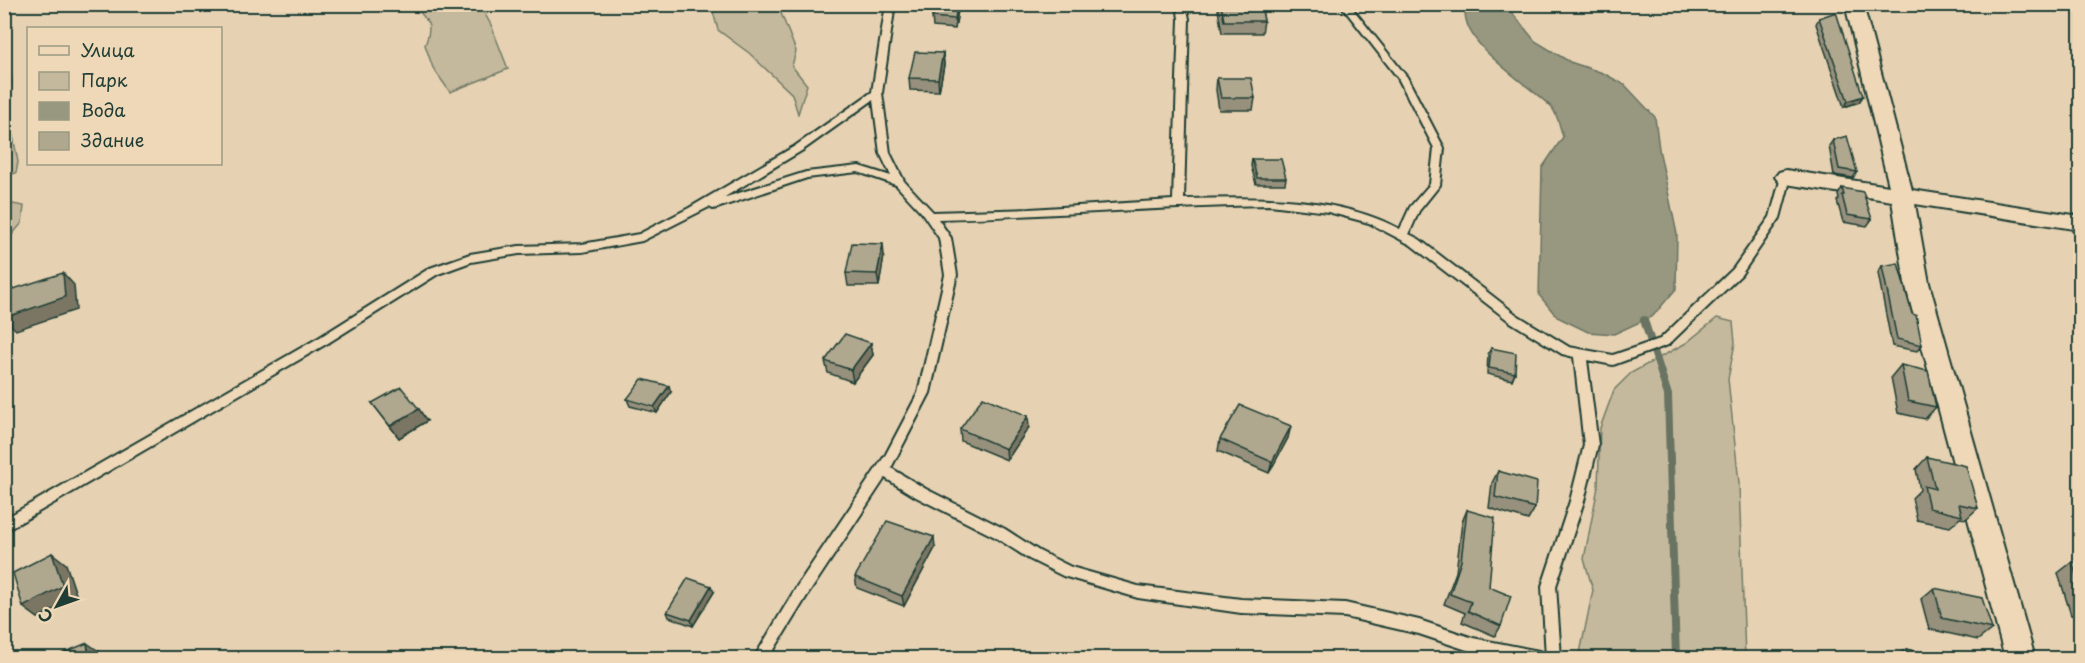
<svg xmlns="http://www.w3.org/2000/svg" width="2085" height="663" font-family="'Playpen Sans',sans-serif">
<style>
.green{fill:#c5b99d;stroke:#727b68;stroke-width:1.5}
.water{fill:#989780;stroke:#687362;stroke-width:1.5}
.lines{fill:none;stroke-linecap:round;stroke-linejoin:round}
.stream{stroke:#687362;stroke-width:8}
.service-casing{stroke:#1f3d34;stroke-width:4}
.minor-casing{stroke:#1f3d34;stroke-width:4}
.service{fill:#eed8b7;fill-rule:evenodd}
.minor{fill:#eed8b7;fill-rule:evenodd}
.wall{fill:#96907b;stroke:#1f3d34;stroke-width:1.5}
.shaded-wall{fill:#7a7664;stroke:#1f3d34;stroke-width:1.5}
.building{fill:#afa88f;stroke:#1f3d34;stroke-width:1.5}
</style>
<rect width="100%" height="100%" fill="#e6d2b2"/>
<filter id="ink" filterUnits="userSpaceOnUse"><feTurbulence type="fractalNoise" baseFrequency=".0167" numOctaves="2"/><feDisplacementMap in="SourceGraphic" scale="12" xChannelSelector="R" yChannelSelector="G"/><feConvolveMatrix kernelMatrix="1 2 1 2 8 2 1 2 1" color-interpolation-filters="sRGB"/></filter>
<g filter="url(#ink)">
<!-- green -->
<g class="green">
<path d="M 414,5 L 480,5 L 491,25 L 508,69 L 450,92 L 433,68 L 425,45 C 434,22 427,22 414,5 Z"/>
<path d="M 714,5 L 773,4 L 779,8 L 796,51 L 792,66 L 807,85 L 798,114 L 792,94 L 749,53 L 718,30 L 712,8 Z"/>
<path d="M 5,50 C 14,74 14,92 5,115 Z"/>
<path d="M 5,122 L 7,134 L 13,136 L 18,162 L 16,173 L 5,175 Z"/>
<path d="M 7,203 L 24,206 L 22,223 L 5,243 L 5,204 Z"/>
<path d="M 1717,318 L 1733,322 L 1735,343 L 1728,379 L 1739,483 L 1745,658 L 1579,658 L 1593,590 L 1584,559 L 1598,487 L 1600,428 L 1614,390 L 1631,373 L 1686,343 Z"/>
</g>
<!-- water -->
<path class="water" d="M 1466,5 L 1506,5 L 1535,41 L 1570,62 L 1603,73 L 1625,85 L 1655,117 L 1659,149 L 1677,234 L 1676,289 L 1653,316 L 1614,334 L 1588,332 L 1557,317 L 1539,295 L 1542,168 L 1563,137 C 1560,128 1558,114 1551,107 C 1528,83 1456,43 1466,5 Z"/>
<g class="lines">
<!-- stream -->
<path class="stream" d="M 1644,320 L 1668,395 L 1676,658"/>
<defs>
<path id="service" d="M 886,4 L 895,4 L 882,93 L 890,153 L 904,181 L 933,212 L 1030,209 L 1173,200 L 1179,19 L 1177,4 L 1186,4 L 1189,19 L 1184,199 C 1257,198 1332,194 1400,229 L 1410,207 L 1430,184 L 1434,148 L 1398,78 L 1340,4 L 1349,4 L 1407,77 L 1444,148 L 1440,185 L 1419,211 L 1409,234 L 1419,239 L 1517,315 L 1569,347 L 1613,355 L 1660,339 L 1733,269 L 1770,217 L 1781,177 L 1786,174 L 1790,175 L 1791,177 L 1780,218 L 1741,275 L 1668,345 L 1613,365 L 1587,360 L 1598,445 L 1584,501 L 1556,586 L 1561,658 L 1506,658 L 1473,652 L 1419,634 L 1345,617 L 1241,613 L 1138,598 L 1063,576 L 1029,559 L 995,537 L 916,497 L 885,478 L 807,596 L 769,658 L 754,658 L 797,586 L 886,454 L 918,393 L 945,275 L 939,238 L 922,213 L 896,185 L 858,172 L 807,178 L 717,208 L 713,209 L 709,207 L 642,241 L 582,252 L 519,254 L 471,262 L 438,274 L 328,343 L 4,532 L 4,519 L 320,337 L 430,268 L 470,254 L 519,246 L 582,244 L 639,234 L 689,208 L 795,146 L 872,92 ZM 873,100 L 880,153 L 891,176 L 859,166 L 806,172 L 723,198 L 803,150 ZM 1270,205 L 1328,212 L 1369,223 L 1411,245 L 1509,321 L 1562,354 L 1574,357 L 1584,445 L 1570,501 L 1542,586 L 1546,658 L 1544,653 L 1539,651 L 1473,638 L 1419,620 L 1345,603 L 1241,599 L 1138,586 L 1071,567 L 1039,551 L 1005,529 L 926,489 L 891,468 L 930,393 L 957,275 L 951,238 L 938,219 C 1049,216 1159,207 1270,205 Z"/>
<path id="minor" d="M 1845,4 L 1863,4 L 1912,190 L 2080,216 L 2080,230 L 1915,204 L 1929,283 L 2035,658 L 2005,658 L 1905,283 L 1892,201 L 1786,184 L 1779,182 L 1775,177 L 1779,172 L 1786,170 L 1889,186 Z"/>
</defs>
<!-- service casing -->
<use href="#service" class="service-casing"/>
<!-- minor casing -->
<use href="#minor" class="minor-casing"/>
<!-- service -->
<use href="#service" class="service"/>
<!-- minor -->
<use href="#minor" class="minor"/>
</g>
<!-- wall -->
<g class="wall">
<path d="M 959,4 L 955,29 L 933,27 L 932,17 Z"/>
<path d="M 1219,4 L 1261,4 L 1264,21 L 1262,33 L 1222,33 L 1218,10 Z"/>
<path d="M 1819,18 L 1863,96 L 1859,102 L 1844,107 L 1816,24 Z"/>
<path d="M 943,53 L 944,65 L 939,91 L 910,90 L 909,78 Z"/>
<path d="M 1217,78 L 1255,98 L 1253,110 L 1219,110 L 1216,90 Z"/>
<path d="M 1833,140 L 1857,172 L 1853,178 L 1834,175 L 1829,146 Z"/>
<path d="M 1252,159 L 1286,178 L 1285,184 L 1256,184 L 1251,166 Z"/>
<path d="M 1842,188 L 1872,219 L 1867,226 L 1843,222 L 1837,201 L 1839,199 L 1838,195 Z"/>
<path d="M 884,256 L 879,286 L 848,286 L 846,273 Z"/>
<path d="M 1882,266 L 1912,314 L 1922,345 L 1917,351 L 1892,346 L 1878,273 Z"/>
<path d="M 871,343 L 873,355 L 853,382 L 828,373 L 825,361 Z"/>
<path d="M 1491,348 L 1515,373 L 1512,380 L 1487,374 L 1488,354 Z"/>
<path d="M 1901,365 L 1936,407 L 1925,419 L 1898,413 L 1891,377 Z"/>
<path d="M 671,392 L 657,413 L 630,406 L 627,399 Z"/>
<path d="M 372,403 L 427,421 L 399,438 Z"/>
<path d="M 1029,427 L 1007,460 L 961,441 L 960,429 Z"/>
<path d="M 1288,438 L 1269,473 L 1218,451 L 1220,439 Z"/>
<path d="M 1927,457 L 1978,508 L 1966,519 L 1960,518 L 1950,527 L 1917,520 L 1912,498 L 1920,490 L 1916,469 Z"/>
<path d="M 1498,471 L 1535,508 L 1528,520 L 1489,508 L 1492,483 Z"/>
<path d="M 1467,510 L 1489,587 L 1501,626 L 1495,636 L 1462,622 L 1465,613 L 1444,604 L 1456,572 L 1462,522 Z"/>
<path d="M 935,548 L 904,606 L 857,588 L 855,577 Z"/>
<path d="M 2072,562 L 2080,563 L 2080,617 L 2071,615 L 2058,573 Z"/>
<path d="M 1934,588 L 1992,629 L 1978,640 L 1929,629 L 1921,599 Z"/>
<path d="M 714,592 L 693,626 L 669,617 L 667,612 Z"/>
<path d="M 1906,649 L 1944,658 L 1900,658 L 1899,654 Z"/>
</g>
<!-- shaded-wall -->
<g class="shaded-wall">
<path d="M 957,4 L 959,4 L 955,29 L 955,19 Z"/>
<path d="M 943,53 L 944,65 L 939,91 L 938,79 Z"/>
<path d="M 1863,96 L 1859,102 L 1844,107 L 1848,101 Z"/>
<path d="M 883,244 L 884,256 L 879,286 L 877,274 Z"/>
<path d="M 63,273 L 74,285 L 76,310 L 16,330 L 4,319 Z"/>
<path d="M 871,343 L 873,355 L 853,382 L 851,370 Z"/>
<path d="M 669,386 L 671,392 L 657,413 L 654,407 Z"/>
<path d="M 419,409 L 427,421 L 399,438 L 390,426 Z"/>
<path d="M 1028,416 L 1029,427 L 1007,460 L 1006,449 Z"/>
<path d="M 1291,426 L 1288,438 L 1269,473 L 1272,462 Z"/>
<path d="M 934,537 L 935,548 L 904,606 L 902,596 Z"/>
<path d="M 52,553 L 66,564 L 77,597 L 38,618 L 23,607 Z"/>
<path d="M 711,586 L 714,592 L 693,626 L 691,620 Z"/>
<path d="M 87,643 L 100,652 L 100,658 L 89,658 Z"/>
</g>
<!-- building -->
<g class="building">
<path d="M 934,4 L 957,4 L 955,19 L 932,17 Z"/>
<path d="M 1221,4 L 1261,4 L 1264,21 L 1224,21 Z"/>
<path d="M 1836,12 L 1863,96 L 1848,101 L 1819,18 Z"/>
<path d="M 915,52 L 943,53 L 938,79 L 909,78 Z"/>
<path d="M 1217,78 L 1251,78 L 1255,98 L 1221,98 Z"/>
<path d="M 1847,136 L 1857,172 L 1839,169 L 1833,140 Z"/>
<path d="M 1252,159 L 1281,159 L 1286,178 L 1257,178 Z"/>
<path d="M 1842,188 L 1863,192 L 1872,219 L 1847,215 L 1842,195 L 1844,195 Z"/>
<path d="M 852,243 L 883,244 L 877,274 L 846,273 Z"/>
<path d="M 1898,263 L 1912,314 L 1916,315 L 1922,345 L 1897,339 L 1882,266 Z"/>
<path d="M 63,273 L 65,297 L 4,318 L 4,292 Z"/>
<path d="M 845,334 L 871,343 L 851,370 L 825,361 Z"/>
<path d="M 1491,348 L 1516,353 L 1515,373 L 1489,368 Z"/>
<path d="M 1901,365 L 1928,371 L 1936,407 L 1908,401 Z"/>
<path d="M 642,379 L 669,386 L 654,407 L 627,399 Z"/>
<path d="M 401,387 L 419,409 L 390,426 L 372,403 Z"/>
<path d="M 983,397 L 1028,416 L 1006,449 L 960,429 Z"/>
<path d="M 1240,405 L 1291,426 L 1272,462 L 1220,439 Z"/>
<path d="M 1927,457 L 1966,466 L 1978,508 L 1959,504 L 1962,516 L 1929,508 L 1924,486 L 1935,489 Z"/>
<path d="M 1498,471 L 1537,482 L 1535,508 L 1495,497 Z"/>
<path d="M 1467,510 L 1495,518 L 1489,587 L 1511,596 L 1501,626 L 1468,611 L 1471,602 L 1450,594 L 1461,561 Z"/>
<path d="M 887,521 L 934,537 L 902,596 L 855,577 Z"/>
<path d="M 52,553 L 63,586 L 23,607 L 13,573 Z"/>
<path d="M 2072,562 L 2080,563 L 2080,587 Z"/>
<path d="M 688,578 L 711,586 L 691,620 L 667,612 Z"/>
<path d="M 1934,588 L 1982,598 L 1992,629 L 1942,618 Z"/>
<path d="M 87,643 L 89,658 L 51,658 Z"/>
<path d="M 1906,649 L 1944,658 L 1908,658 Z"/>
</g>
</g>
<!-- margin -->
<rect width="2085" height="663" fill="none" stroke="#eed8b7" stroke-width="24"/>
<rect x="12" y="12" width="2061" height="639" fill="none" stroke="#1f3d34" stroke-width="2" filter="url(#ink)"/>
<!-- legend -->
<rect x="27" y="27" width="195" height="138" fill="#eed8b7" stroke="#9b9a83" stroke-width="1.5"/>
<rect x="39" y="46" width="30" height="9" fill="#eed8b7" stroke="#9b9a83" stroke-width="1.5"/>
<text x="81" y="57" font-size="18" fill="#1f3d34">Улица</text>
<rect x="39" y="72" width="30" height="18" fill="#c5b99d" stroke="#9b9a83" stroke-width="1.5"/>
<text x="81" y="87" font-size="18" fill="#1f3d34">Парк</text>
<rect x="39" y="102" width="30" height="18" fill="#989780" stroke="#9b9a83" stroke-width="1.5"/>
<text x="81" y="117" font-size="18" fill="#1f3d34">Вода</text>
<rect x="39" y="132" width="30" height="18" fill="#afa88f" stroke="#9b9a83" stroke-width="1.5"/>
<text x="81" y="147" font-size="18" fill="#1f3d34">Здание</text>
<!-- north arrow -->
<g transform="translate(57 606) rotate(230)" stroke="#eed8b7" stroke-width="4.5" paint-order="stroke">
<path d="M0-4.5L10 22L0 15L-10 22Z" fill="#1f3d34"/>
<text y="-9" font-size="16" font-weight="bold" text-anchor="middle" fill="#1f3d34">С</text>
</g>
</svg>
